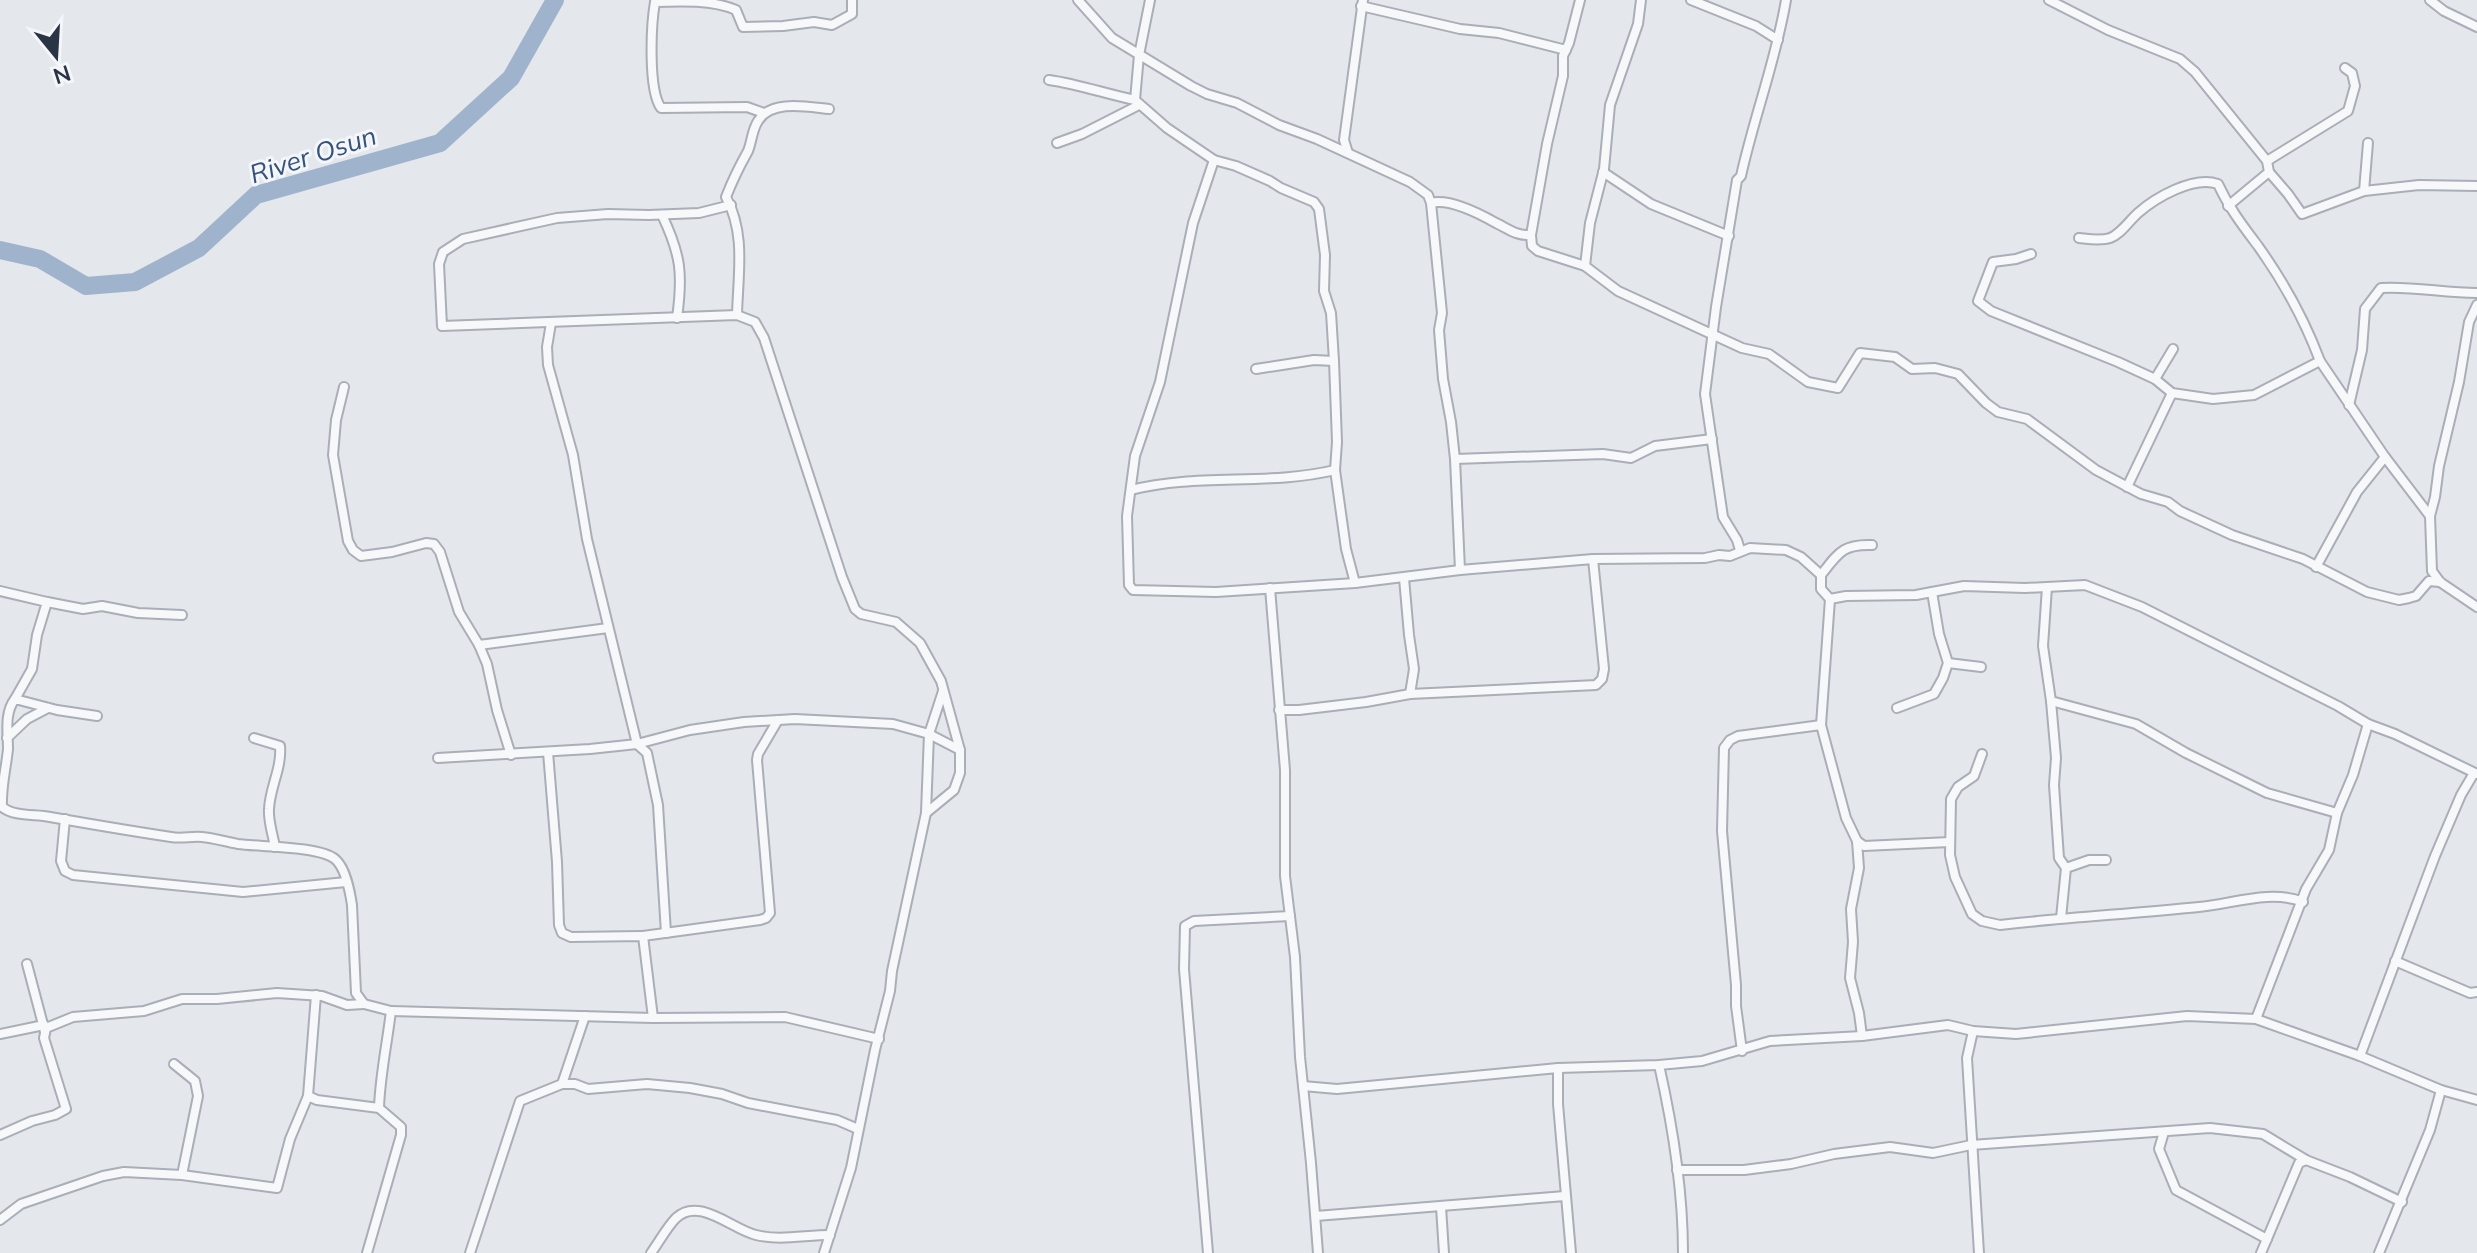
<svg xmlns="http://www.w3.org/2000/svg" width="2477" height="1253" font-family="Mulish,sans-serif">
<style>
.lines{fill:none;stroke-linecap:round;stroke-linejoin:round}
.river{stroke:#9fb4cc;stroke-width:18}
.street-casing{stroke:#a9aeb7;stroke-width:12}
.street{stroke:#f7f8fa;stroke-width:8}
.labels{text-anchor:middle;stroke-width:6;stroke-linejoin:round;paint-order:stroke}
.water-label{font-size:26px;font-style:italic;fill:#34527a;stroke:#f4f6f9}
</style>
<rect width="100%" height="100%" fill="#e4e7ec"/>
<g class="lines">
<!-- river -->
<path class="river" d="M 0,250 L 40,259 L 86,286 L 135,282 L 199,248 L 256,195 L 440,143 L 511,78 L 555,0"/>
<defs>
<g id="street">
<path d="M 1078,0 L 1112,38 L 1191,86 L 1207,94 L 1237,103 L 1279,125 L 1317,139 L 1410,182 L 1428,195 L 1431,203 L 1442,313 L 1439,330 L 1443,379 L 1451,422 L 1455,459 L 1460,570"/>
<path d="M 1150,0 L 1139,55 L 1135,100 L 1167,128 L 1214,160 L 1236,166 L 1270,181 L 1281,188 L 1314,202 L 1319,209 L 1325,255 L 1324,291 L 1331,313 L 1334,361 L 1337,442 L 1335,470 L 1346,549 L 1355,583"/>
<path d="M 1580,0 L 1569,43 L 1563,56 L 1563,76 L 1547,144 L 1531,235 L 1532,246 L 1538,251 L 1585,266"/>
<path d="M 1641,0 L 1638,24 L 1610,105 L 1604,169 L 1590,223 L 1585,266 L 1618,291 L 1742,348 L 1769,354 L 1808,382 L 1838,388 L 1860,353 L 1895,357 L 1912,369 L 1935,368 L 1958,374 L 1986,403 L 1998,412 L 2027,419 L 2096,470 L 2141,494 L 2168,502 L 2180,511 L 2232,535 L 2303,559 L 2367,592 L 2399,600 L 2409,598 L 2416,596 L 2429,581 L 2440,582"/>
<path d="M 1691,0 L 1756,26 L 1778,40"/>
<path d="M 2049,0 L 2108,30 L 2180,59 L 2195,72 L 2267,161 L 2269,172 L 2228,206"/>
<path d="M 2430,0 L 2444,11 L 2477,27"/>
<path d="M 1361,6 L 1460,29 L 1499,33 L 1566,50"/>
<path d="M 1049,80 C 1078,84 1106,94 1135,100"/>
<path d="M 764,113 L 747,107 L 661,108 C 648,90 651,25 655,2 C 681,1 713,0 736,10 L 743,27 L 783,26 L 814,22 L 832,25 L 852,14 L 852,0"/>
<path d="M 1057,143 L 1082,134 L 1139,105"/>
<path d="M 2368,143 L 2364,191 L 2419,185 L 2477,186"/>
<path d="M 1348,153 L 1344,140 L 1363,0"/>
<path d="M 1214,160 L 1193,223 L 1160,382 L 1135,456 L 1127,516 L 1129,585 L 1133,590 L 1216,592 L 1355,583 L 1460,570 L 1593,559 L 1705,558 L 1719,555 L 1730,556 L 1750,548 L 1786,550 L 1801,557 L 1821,575 L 1821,589 L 1830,599 L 1846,596 L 1916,595 L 1964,586 L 2025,588 L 2085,585 L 2142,607 L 2338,706 L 2368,724 L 2395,734 L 2477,774"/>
<path d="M 2267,161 L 2348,111 L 2355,86 L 2352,73 L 2345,68"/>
<path d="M 1603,172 L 1651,204 L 1729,236"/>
<path d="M 2269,172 L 2288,194 L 2302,214 L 2364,191"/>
<path d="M 1431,203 C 1449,198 1480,214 1496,223 C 1509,229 1516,236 1531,235"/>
<path d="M 731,205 L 699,213 L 649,215 L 608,214 L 557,218 L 463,239 L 443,252 L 439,264 L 442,326 L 737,315 L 755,322 L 764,338 L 842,577 L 855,609 L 861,614 L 896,622 L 920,643 L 941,681 L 960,750 L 960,773 L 954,790 L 926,813 L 892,971 L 890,991 L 875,1050 L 851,1168 L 824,1253"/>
<path d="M 662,215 C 681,255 683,274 677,318"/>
<path d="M 2079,238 C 2089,239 2100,241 2110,238 C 2121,234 2129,221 2138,213 C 2155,198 2194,175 2218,184 C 2229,208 2243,226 2258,246 C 2283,281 2305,321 2320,361 L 2385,457 L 2430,516"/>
<path d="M 2031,254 L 2016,259 L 1993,262 L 1978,301 L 1991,311 L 2118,362 L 2155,379"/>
<path d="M 2477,305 L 2469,322 L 2459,382 L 2439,466 L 2435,497 L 2430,516 L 2432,571 L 2440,582 L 2477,607"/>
<path d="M 737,315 C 738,274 746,234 726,197 C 733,179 739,167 748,151 C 752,141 752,130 758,121 C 771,99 808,107 829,109"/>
<path d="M 551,323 L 547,347 L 548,365 L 573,455 L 587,539 L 637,744 L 647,753 L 658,805 L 666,933"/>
<path d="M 2173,349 L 2155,379 L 2172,393 L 2213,399 L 2254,395 L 2320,361"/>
<path d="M 1256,369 L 1314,360 L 1334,361"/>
<path d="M 344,387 L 336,420 L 333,455 L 348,541 L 353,550 L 361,556 L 392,552 L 426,543 L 434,544 L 440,552 L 459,612 L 479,645 L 487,664 L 497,710 L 511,755"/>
<path d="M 2349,405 L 2362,350 L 2365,309 L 2381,288 C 2413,286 2444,293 2477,293"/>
<path d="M 1455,459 L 1603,454 L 1631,458 L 1655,446 L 1712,439"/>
<path d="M 2127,487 L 2172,393"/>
<path d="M 1131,490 C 1197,473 1268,486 1335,470"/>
<path d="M 1740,550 L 1737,540 L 1723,517 L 1705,394 L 1716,307 L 1737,180 L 1741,176 C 1754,117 1776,60 1786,0"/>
<path d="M 2316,567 L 2357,492 L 2385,457"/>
<path d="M 1821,575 C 1839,552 1843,544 1872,545"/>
<path d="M 1404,578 L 1409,635 L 1414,669 L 1410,694"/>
<path d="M 2047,587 L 2043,646 L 2051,701 L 2056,758 L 2054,785 L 2059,858 L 2066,868 L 2061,918"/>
<path d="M 1270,588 L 1285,770 L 1285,876 L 1295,957 L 1300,1057 L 1311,1163 L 1318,1253"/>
<path d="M 0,591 L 47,602 L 37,635 L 32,669 L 15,699"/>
<path d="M 1830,599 L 1821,725 L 1846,818 L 1857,841 L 1864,846 L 1950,842"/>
<path d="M 47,602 L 83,609 L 102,606 L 138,613 L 182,615"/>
<path d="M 479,645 L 608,628"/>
<path d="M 1948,663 L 1981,667"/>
<path d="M 2051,701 L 2136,724 L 2186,753 L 2267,793 L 2337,813"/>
<path d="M 1897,708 L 1934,694 L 1943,678 L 1948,663 L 1939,634 L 1932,592"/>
<path d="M 1279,710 L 1299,710 L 1366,702 L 1410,694 L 1596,685 L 1602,679 L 1604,669 L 1593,559"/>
<path d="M 97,716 L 57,710 L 15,699 C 4,713 8,733 8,749 C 6,769 1,787 2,807 C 15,817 34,814 50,817 C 90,824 131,831 171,837 C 181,839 192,836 202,837 C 214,838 226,842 238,844 C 261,847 319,846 335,859 C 346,868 350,892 352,905 L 356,993 L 364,1004 L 391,1011 C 387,1044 380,1076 379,1108 L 401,1127 L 401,1135 L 367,1253"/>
<path d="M 7,738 L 27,719 L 48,708"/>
<path d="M 254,738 L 280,746 C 282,768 270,787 269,809 C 268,821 273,835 275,847"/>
<path d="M 548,752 L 557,862 L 559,925 L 562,933 L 571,937 L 643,936 L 653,1018"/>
<path d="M 1982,754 L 1974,776 L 1958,787 L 1951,799 L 1950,855 L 1955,877 L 1972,914 L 1982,921 L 2000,925 L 2018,923 C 2078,917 2138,913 2199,907 C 2232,904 2271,889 2303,902"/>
<path d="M 438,758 L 590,749 L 637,744 L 690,730 L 744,722 L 795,719 L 893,724 L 929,734 L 960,750"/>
<path d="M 926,813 L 929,734 L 943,691"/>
<path d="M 65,819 L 61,861 L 65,871 L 73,875 L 243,892 L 346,882"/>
<path d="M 1857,841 L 1859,868 L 1851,909 L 1853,942 L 1850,978 L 1859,1013 L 1862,1036"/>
<path d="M 2066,868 L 2089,860 L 2106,860"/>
<path d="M 643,936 L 760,920 L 766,918 L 770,913 L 757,760 L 758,754 L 778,720"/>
<path d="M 2395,961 L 2470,993 L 2477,992"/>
<path d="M 27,964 L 45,1032"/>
<path d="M 391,1011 L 653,1018 L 785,1017 L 879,1039"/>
<path d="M 2256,1019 L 2306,889 L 2329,850 L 2337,813 L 2353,775 L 2368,724"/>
<path d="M 1973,1031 L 1967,1058 L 1979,1253"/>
<path d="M 0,1034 L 44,1025"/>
<path d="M 1742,1051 L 1736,1006 L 1736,985 L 1722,831 L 1724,748 L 1730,740 L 1738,736 L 1821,725"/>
<path d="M 2360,1056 L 2435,856 L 2461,795 L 2474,773"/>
<path d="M 174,1064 L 195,1081 L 198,1096 L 182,1175"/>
<path d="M 1659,1065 C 1673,1127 1683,1190 1683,1253"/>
<path d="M 1558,1068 L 1558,1104 L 1571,1253"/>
<path d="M 562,1084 L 575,1084 L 588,1089 L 647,1084 L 690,1088 L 722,1094 L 748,1103 L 837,1120 L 858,1129"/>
<path d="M 1303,1086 L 1337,1089 L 1558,1068 L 1659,1065 L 1702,1061 L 1770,1041 L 1862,1036 L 1948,1025 L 1973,1031 L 2016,1034 L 2187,1016 L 2256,1019 L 2360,1056 L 2441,1090 L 2477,1100"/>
<path d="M 308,1096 L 317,1100 L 379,1108"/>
<path d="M 2164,1132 L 2159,1149 L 2176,1190 L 2267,1239"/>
<path d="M 0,1135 L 32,1121 L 55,1115 L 66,1109 L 44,1038 L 46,1028 L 73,1017 L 144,1011 L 182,999 L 217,999 L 277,993 L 322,996 L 347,1005 L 364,1004"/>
<path d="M 1677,1170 L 1744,1170 L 1791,1164 L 1834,1154 L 1890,1147 L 1933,1153 L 1971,1145 L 2210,1128 L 2263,1134 L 2306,1160"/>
<path d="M 1441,1207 L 1444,1253"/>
<path d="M 1316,1216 L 1565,1196"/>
<path d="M 0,1220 L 21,1204 L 103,1176 L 124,1172 L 182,1175 L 277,1188 L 290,1139 L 308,1096 L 316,995"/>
<path d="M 470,1253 L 520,1101 L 562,1084 L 585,1016"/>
<path d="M 651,1253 C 659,1242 667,1227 676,1218 C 699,1196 733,1230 756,1235 C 780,1241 805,1235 830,1235"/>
<path d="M 1208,1253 L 1184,969 L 1185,926 L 1194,921 L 1290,916"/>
<path d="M 2261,1253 L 2299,1163 L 2306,1160 L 2350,1177 L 2402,1202"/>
<path d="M 2379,1253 L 2430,1130 L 2441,1090"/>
</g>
</defs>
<!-- street casing -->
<use href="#street" class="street-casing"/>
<!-- street -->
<use href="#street" class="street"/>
</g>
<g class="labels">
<!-- water labels -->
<g class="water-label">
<text transform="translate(313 155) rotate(-18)" y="9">River Osun</text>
</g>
</g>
<!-- north arrow -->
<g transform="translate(56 56) rotate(162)" stroke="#f4f6f9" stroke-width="6" paint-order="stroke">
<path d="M0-6L14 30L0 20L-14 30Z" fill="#2b3445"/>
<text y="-12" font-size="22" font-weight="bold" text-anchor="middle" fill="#2b3445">N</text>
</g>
</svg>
